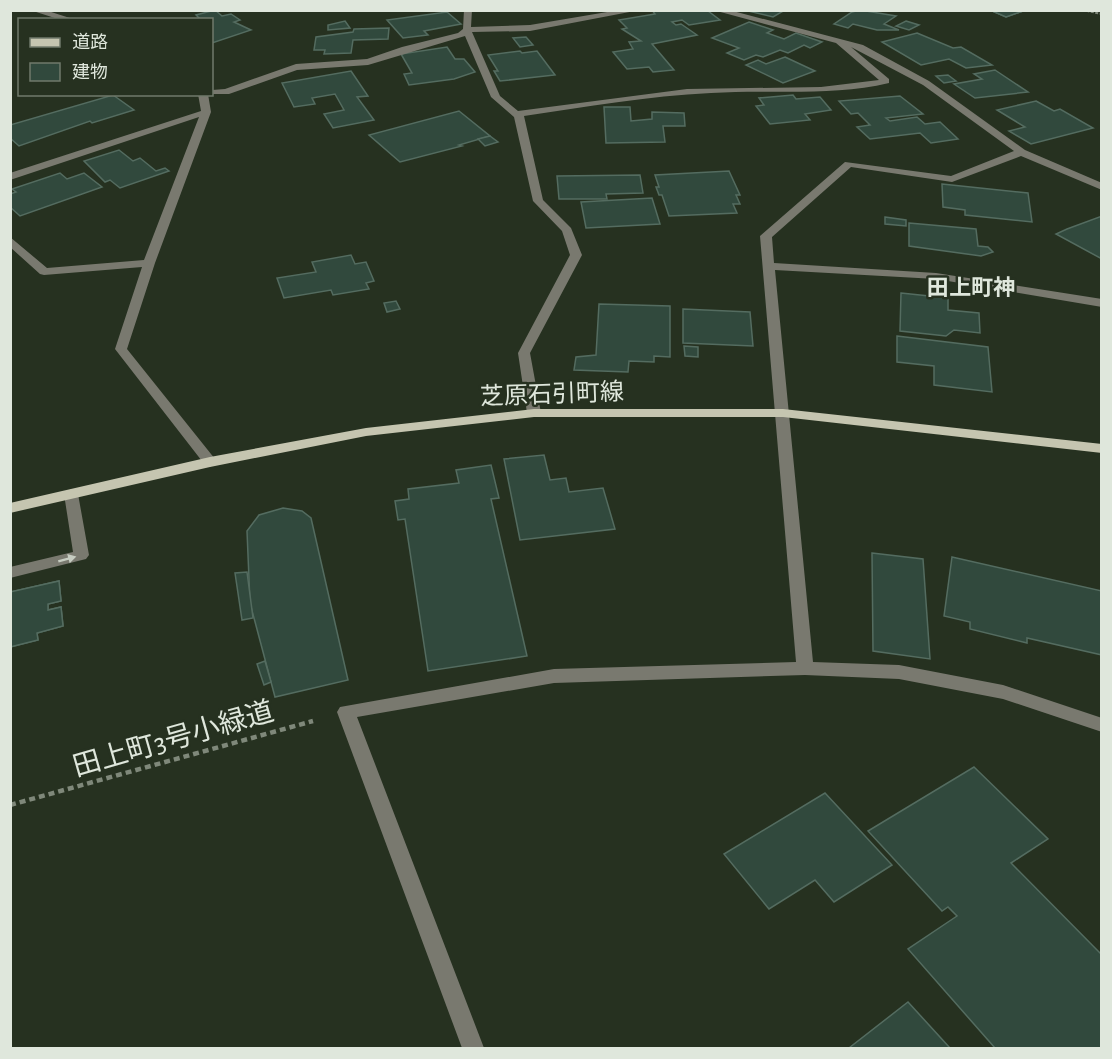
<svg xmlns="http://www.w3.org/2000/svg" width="1112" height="1059" font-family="'Alegreya Sans','Noto Sans JP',sans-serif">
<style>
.building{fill:#31493d;stroke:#546c60;stroke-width:1.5}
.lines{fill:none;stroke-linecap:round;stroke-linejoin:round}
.path-far1{stroke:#7f887a;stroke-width:2;stroke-dasharray:3 1.5;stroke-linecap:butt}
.path{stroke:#7f887a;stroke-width:4.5;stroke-dasharray:6 4;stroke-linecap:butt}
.minor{fill:#79796f;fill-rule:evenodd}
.major{fill:#c5c5b0;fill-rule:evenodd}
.oneway{fill:#c6ccc1}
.labels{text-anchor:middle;stroke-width:5;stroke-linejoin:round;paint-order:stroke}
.far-quarter-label{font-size:22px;font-weight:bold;fill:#dfe7dc;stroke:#263120}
.street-label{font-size:24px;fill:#dfe7dc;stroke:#263120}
.near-street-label{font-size:28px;fill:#dfe7dc;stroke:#263120}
</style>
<rect width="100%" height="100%" fill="#263120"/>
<!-- building -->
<g class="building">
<path d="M 215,10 L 222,16 L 231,14 L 240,20 L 234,22 L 251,30 L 212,43 L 212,20 L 201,20 L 196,15 Z"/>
<path d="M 652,10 L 708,11 L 720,20 L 689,25 L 682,20 L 672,22 L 676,25 L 681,24 L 697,35 L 652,44 L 674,70 L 653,72 L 649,67 L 627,69 L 613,52 L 633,49 L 629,42 L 641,41 L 622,29 L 627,28 L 619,20 L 655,14 Z"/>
<path d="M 744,10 L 785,10 L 773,17 Z"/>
<path d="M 860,10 L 896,16 L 884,24 L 899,30 L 877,30 L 853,24 L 848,28 L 834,24 L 852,12 Z"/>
<path d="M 990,10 L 1026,10 L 1006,17 Z"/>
<path d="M 990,10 L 1026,10 L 1006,17 Z"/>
<path d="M 447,12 L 461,24 L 424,31 L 428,35 L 403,38 L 387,20 Z"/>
<path d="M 345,21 L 350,28 L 328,30 L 328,25 Z"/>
<path d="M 906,21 L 919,25 L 909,30 L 896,26 Z"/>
<path d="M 749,22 L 773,30 L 767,33 L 784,39 L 796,33 L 822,42 L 810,48 L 804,45 L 788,53 L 780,50 L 763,57 L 756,55 L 744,60 L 727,53 L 739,48 L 712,38 Z"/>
<path d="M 389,28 L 388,39 L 353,40 L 351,53 L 324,54 L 325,50 L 314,50 L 316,37 L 353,32 L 354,29 Z"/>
<path d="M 917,33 L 953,48 L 961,47 L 992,65 L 966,68 L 949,59 L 921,65 L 882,42 Z"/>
<path d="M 526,37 L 533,45 L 520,47 L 513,38 Z"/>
<path d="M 447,47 L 455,59 L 464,59 L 475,72 L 454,79 L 409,85 L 404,74 L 412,73 L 401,54 Z"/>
<path d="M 520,51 L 522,53 L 537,51 L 555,75 L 500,81 L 494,71 L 498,71 L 488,55 Z"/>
<path d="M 785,57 L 815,71 L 783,83 L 746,65 L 758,60 L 766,64 Z"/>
<path d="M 995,70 L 1028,92 L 975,98 L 954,84 L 982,79 L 974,74 Z"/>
<path d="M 351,71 L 368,96 L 357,97 L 374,120 L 333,128 L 324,114 L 344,110 L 335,94 L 312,98 L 315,104 L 294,107 L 282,83 Z"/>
<path d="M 948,75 L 956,81 L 944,83 L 936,76 Z"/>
<path d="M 113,95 L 134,110 L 92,123 L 90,121 L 19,146 L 10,138 L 10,125 Z"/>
<path d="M 793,95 L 796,99 L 820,97 L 831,110 L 805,114 L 810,120 L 770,124 L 756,106 L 764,105 L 759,98 Z"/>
<path d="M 900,96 L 923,114 L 886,118 L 890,121 L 917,117 L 925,124 L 940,122 L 958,139 L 931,143 L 920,133 L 870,139 L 857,127 L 870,125 L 858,113 L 851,114 L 839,101 Z"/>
<path d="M 1036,101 L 1054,111 L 1060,109 L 1093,128 L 1031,144 L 1009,131 L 1025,127 L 997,110 Z"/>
<path d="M 604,107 L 630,107 L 631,121 L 652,119 L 652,112 L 684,113 L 685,126 L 663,126 L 665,142 L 606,143 Z"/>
<path d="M 459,111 L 490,136 L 459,145 L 462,146 L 400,162 L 369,135 Z"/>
<path d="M 490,136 L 498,142 L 485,146 L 478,139 Z"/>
<path d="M 119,150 L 133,161 L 140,158 L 156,171 L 165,168 L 169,171 L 120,188 L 110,180 L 105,182 L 84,161 Z"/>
<path d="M 729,171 L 740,195 L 736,195 L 740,204 L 733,204 L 737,213 L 669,216 L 662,195 L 659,195 L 656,187 L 659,187 L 655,175 Z"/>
<path d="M 60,173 L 67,179 L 84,173 L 102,187 L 20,216 L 10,207 L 10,194 L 16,192 L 12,189 Z"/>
<path d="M 640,175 L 643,193 L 606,194 L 607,199 L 559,199 L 557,176 Z"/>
<path d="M 942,184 L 1028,193 L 1032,222 L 965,215 L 965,210 L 943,207 Z"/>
<path d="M 652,198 L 660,224 L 586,228 L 581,202 Z"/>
<path d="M 1102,216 L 1102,259 L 1056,234 L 1067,229 Z"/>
<path d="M 885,217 L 906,220 L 906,226 L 885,224 Z"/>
<path d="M 909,223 L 976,229 L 978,246 L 988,247 L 993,252 L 981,256 L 909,246 Z"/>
<path d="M 351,255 L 355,264 L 366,262 L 374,281 L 366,283 L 369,289 L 333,295 L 331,290 L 284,298 L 277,278 L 316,272 L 312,262 Z"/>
<path d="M 901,293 L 948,298 L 948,310 L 979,313 L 980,333 L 954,330 L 946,336 L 900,331 Z"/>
<path d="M 396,301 L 400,309 L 387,312 L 384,303 Z"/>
<path d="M 599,304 L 670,306 L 670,357 L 654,356 L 654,362 L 629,361 L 628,372 L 574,370 L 576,357 L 596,355 Z"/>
<path d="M 683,309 L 750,312 L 753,346 L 683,343 Z"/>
<path d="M 897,336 L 988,347 L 992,392 L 934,385 L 934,366 L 897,362 Z"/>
<path d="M 684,346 L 698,347 L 698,357 L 685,356 Z"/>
<path d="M 544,455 L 550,480 L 566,478 L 569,492 L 603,488 L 615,529 L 520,540 L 504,459 Z"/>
<path d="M 491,465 L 499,498 L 491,499 L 527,656 L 428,671 L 405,519 L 398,520 L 395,501 L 409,499 L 408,489 L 459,483 L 456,470 Z"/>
<path d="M 283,508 L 302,511 L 311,518 L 348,680 L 275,697 L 250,603 L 247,531 L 259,515 Z"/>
<path d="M 872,553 L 923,559 L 930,659 L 873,651 Z"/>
<path d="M 952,557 L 1102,591 L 1102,655 L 1027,638 L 1027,643 L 970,629 L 970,622 L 944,616 Z"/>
<path d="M 247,572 L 253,618 L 242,620 L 235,573 Z"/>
<path d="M 59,581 L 61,601 L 48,604 L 48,610 L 61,607 L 63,626 L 37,633 L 38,640 L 10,647 L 10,592 Z"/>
<path d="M 59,581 L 61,601 L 48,604 L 48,610 L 61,607 L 63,626 L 37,633 L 38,640 L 10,647 L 10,592 Z"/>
<path d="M 265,661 L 271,682 L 264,685 L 257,664 Z"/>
<path d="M 974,767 L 1048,839 L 1011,863 L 1102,955 L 1102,1048 L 995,1048 L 908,949 L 957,916 L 948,907 L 942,911 L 868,831 Z"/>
<path d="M 825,793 L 892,865 L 834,902 L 815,880 L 769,909 L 724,854 Z"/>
<path d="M 908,1002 L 950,1048 L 849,1048 Z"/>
</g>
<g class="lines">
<!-- path-far1 -->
<path class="path-far1" d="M 1082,10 L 1102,14"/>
<!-- path -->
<path class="path" d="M 10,805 L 313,721"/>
<!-- minor -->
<g class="minor">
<path d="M 30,10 L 45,10 L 76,20 L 61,20 Z"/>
<path d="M 464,10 L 472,10 L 471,27 L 530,25 L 619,10 L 640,10 L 530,31 L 472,32 L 500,96 L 518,111 L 687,89 L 821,87 L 879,80 L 836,43 L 713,10 L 729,10 L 863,45 L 929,81 L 1025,150 L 1102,183 L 1102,190 L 1021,156 L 952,182 L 851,167 L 772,237 L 774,263 L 936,273 L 1102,299 L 1102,307 L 936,279 L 775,270 L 813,662 L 899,665 L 1003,685 L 1102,718 L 1102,732 L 1003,699 L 899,679 L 805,675 L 554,683 L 357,717 L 484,1048 L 462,1048 L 337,712 L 340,707 L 554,669 L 796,662 L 760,236 L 845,162 L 951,176 L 1014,151 L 923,85 L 851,47 L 889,79 L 889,83 C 830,97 771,89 711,93 C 648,96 586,107 524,116 L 543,200 L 571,228 L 582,255 L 530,353 L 541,413 L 534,417 L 527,413 L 518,353 L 570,255 L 562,231 L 533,201 L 514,117 L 491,97 L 465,36 L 368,65 L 297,70 L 229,94 L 208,94 L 212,94 L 212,90 L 225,89 L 296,64 L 367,59 L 402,47 L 458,33 L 463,29 Z"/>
<path d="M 198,94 L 208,94 L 211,112 L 155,263 L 127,349 L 215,459 L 217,462 L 210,467 L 205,465 L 115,349 L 142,267 L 44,275 L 40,274 L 10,247 L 10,237 L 47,268 L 144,260 L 199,117 L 10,180 L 10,173 L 201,111 Z"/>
<path d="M 71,489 L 78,494 L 89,555 L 86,559 L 10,578 L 10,567 L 73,552 L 64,494 Z"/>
</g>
<!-- major -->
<path class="major" d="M 534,409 L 783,409 L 1102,444 L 1102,453 L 783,417 L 534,417 L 366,436 L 210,467 L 10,513 L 10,503 L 210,457 L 366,428 Z"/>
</g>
<!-- one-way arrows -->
<defs><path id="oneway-solid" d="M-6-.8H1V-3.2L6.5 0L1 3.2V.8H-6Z" transform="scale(1.5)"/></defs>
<use class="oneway" href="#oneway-solid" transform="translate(67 559) rotate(-15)"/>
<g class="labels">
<!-- far-quarter labels -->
<g class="far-quarter-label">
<text x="971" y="295">田上町神</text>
</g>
<!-- street labels -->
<g class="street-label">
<text transform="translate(552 394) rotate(-2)" y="8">芝原石引町線</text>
</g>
<!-- near-street labels -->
<g class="near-street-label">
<text transform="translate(173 738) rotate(-16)" y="10">田上町3号小緑道</text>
</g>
</g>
<!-- border -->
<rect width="1112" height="1059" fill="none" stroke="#dfe7dc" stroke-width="24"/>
<!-- legend -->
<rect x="18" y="18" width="195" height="78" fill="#263120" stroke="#707a6b" stroke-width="1.5"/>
<rect x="30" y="38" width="30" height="9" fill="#c5c5b0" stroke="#707a6b" stroke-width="1.5"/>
<text x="72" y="48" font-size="18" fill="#dfe7dc">道路</text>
<rect x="30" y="63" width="30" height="18" fill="#31493d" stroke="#707a6b" stroke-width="1.5"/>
<text x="72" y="78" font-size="18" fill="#dfe7dc">建物</text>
</svg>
